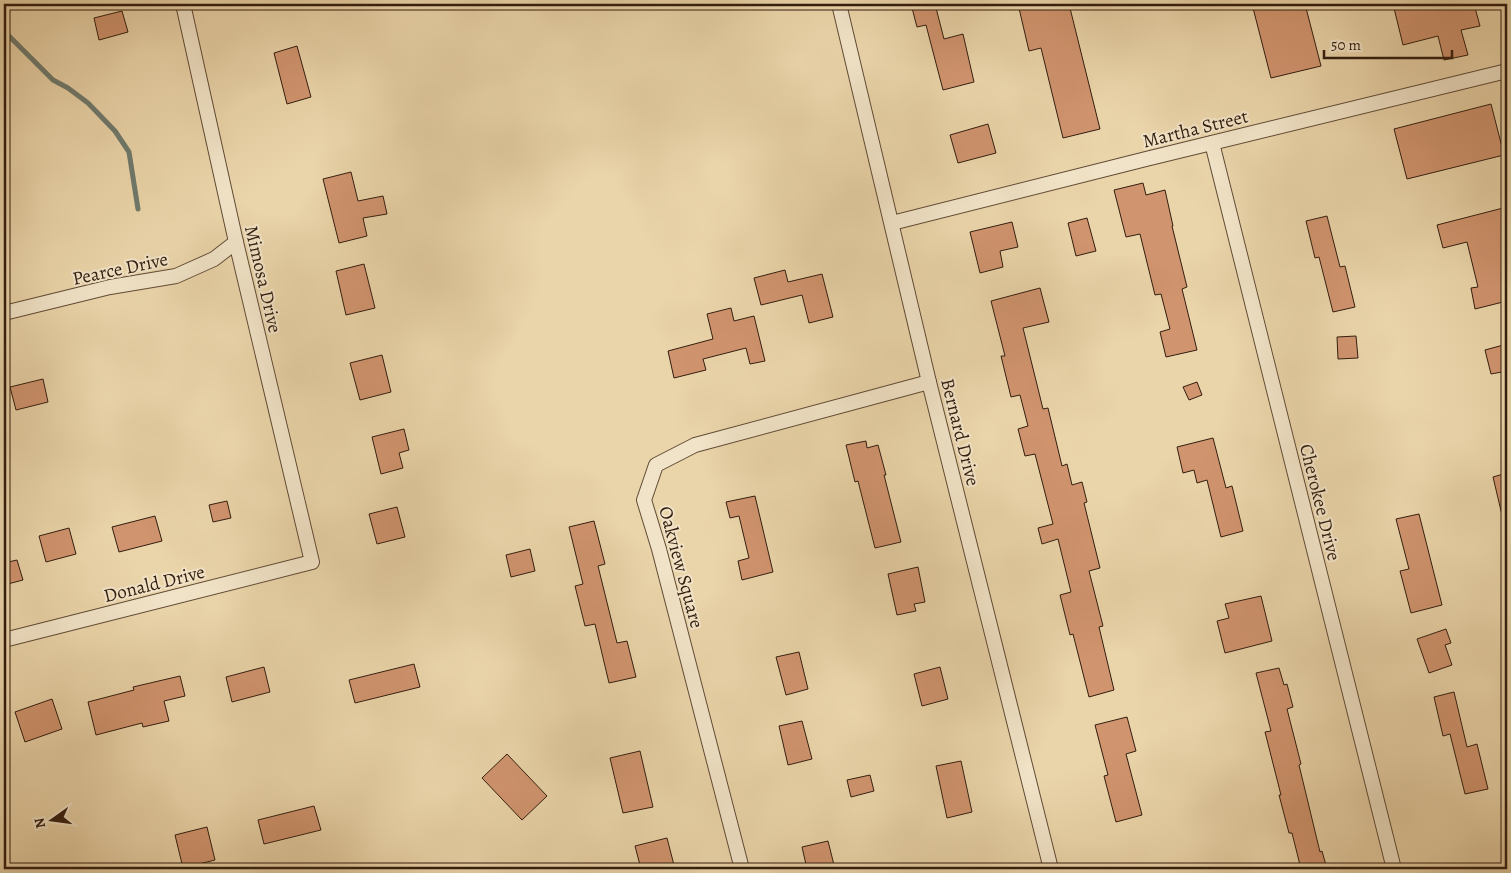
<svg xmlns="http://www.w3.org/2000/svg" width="1511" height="873" font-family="Alegreya,serif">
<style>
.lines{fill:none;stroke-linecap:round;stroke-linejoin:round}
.stream{stroke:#6f7a6d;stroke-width:5}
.building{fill:#d0946e;stroke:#321d0f}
.street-casing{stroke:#604b36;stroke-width:16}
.street{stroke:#f1e3c7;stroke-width:14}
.labels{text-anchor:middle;stroke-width:4;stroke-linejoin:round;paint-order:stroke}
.street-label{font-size:19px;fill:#321d0f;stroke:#f1e3c7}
</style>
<rect width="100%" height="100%" fill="#ead4a9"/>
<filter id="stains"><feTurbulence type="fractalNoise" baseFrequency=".004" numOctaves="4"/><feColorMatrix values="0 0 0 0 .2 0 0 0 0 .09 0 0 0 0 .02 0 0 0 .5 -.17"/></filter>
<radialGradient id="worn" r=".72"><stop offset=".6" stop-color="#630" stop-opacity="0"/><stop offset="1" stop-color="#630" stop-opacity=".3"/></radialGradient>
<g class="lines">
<!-- stream -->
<path class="stream" d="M 4,31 L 53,80 L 68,88 L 88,103 L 115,131 L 129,152 L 138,209"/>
</g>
<!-- building -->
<g class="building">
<path d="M 911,4 L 935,4 L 944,39 L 963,34 L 974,82 L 943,90 L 926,25 L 917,27 Z"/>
<path d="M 1018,4 L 1069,4 L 1100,129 L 1063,138 L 1041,48 L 1029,51 Z"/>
<path d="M 1252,4 L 1305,4 L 1321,66 L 1271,78 Z"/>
<path d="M 1393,4 L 1474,4 L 1480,26 L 1461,30 L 1468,55 L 1444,60 L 1438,36 L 1403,45 Z"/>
<path d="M 122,11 L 128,32 L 99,40 L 94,18 Z"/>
<path d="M 297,46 L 311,97 L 287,104 L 274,53 Z"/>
<path d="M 1491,104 L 1504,155 L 1407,179 L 1394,129 Z"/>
<path d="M 988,124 L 996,153 L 958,163 L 950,135 Z"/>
<path d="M 351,172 L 358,201 L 383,196 L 387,214 L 363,218 L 367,236 L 339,243 L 323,179 Z"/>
<path d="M 1143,183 L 1146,195 L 1165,190 L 1173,226 L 1172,226 L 1187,287 L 1182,289 L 1197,350 L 1166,357 L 1160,332 L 1170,329 L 1161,294 L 1155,295 L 1140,234 L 1126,237 L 1114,190 Z"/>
<path d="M 1507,207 L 1507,301 L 1475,309 L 1471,288 L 1478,287 L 1467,242 L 1443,248 L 1437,225 Z"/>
<path d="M 1327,216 L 1340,267 L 1345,266 L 1355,307 L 1333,312 L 1319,257 L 1315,258 L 1306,221 Z"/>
<path d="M 1087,218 L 1096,251 L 1076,256 L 1068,223 Z"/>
<path d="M 1012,222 L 1018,247 L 1000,251 L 1003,267 L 980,273 L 970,232 Z"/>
<path d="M 364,264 L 375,308 L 346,315 L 336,271 Z"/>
<path d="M 785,270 L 788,282 L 822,274 L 833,317 L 809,323 L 802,295 L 761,305 L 754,278 Z"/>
<path d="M 1040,288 L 1049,322 L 1023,328 L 1043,409 L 1048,408 L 1062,466 L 1067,464 L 1072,485 L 1082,482 L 1087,502 L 1084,503 L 1100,568 L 1089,571 L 1103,626 L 1099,627 L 1114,690 L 1089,697 L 1073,634 L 1070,635 L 1060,595 L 1071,592 L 1058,539 L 1042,544 L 1038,528 L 1053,524 L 1035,454 L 1025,456 L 1018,429 L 1028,426 L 1020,395 L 1011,397 L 1001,356 L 1005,356 L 991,301 Z"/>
<path d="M 731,308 L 734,321 L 754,316 L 765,361 L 750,364 L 746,348 L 703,359 L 706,370 L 674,378 L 668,351 L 713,339 L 707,314 Z"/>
<path d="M 1356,336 L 1358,358 L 1338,359 L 1337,337 Z"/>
<path d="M 1507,344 L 1507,371 L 1491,374 L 1485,350 Z"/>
<path d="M 382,355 L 391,392 L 360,400 L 350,363 Z"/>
<path d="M 43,379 L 48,402 L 16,410 L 10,387 Z"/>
<path d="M 1197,382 L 1202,395 L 1189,400 L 1183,387 Z"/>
<path d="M 404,429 L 409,450 L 399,453 L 403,468 L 381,474 L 372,437 Z"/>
<path d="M 1213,438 L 1226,488 L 1232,486 L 1243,531 L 1221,537 L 1207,480 L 1197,483 L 1194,470 L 1183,473 L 1177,447 Z"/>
<path d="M 866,441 L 867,448 L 878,445 L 886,475 L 884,475 L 901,542 L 875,548 L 858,481 L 855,482 L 846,445 Z"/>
<path d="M 1507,473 L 1507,514 L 1502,515 L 1493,477 Z"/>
<path d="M 755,496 L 773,572 L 742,580 L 738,561 L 749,558 L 739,516 L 730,518 L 726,502 Z"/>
<path d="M 227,501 L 231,518 L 213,522 L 209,505 Z"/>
<path d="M 397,507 L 405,537 L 377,544 L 369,514 Z"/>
<path d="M 1419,514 L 1442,605 L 1411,613 L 1400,571 L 1409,569 L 1396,519 Z"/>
<path d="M 155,516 L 162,541 L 119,552 L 112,527 Z"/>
<path d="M 594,521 L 605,564 L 598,566 L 617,643 L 627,641 L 636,677 L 609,683 L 595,624 L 585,626 L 575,586 L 583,584 L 569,527 Z"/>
<path d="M 69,528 L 76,554 L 46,562 L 39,536 Z"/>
<path d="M 530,549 L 535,571 L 511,577 L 506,555 Z"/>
<path d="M 17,560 L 23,580 L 4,585 L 4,563 Z"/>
<path d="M 918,567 L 925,602 L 914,604 L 916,611 L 897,615 L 888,574 Z"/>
<path d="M 1261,596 L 1272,641 L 1225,653 L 1217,621 L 1229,618 L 1225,604 Z"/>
<path d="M 1446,629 L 1451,643 L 1445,645 L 1452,665 L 1429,673 L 1417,639 Z"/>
<path d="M 799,652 L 808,689 L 786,695 L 776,657 Z"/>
<path d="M 414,664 L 420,687 L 355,703 L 349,680 Z"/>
<path d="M 264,667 L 270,692 L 232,702 L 226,677 Z"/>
<path d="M 940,667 L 948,699 L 922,706 L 914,674 Z"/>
<path d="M 1279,668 L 1284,685 L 1287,684 L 1293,707 L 1287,709 L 1301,764 L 1299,765 L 1320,852 L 1322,851 L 1327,869 L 1301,869 L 1292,833 L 1289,833 L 1279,795 L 1281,795 L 1265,732 L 1271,731 L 1256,673 Z"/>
<path d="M 180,676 L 185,696 L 164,701 L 169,721 L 143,727 L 142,723 L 96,735 L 88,702 L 134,690 L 133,687 Z"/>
<path d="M 1454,692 L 1467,747 L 1477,744 L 1488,789 L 1465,794 L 1450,734 L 1443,736 L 1434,697 Z"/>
<path d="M 52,699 L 62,729 L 25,742 L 15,712 Z"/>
<path d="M 1127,717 L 1136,751 L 1126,754 L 1142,815 L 1116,822 L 1104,776 L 1108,775 L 1095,725 Z"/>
<path d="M 802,721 L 812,759 L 788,765 L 779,726 Z"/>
<path d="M 640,751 L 653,807 L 623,813 L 610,758 Z"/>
<path d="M 507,754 L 547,796 L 522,820 L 482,778 Z"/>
<path d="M 961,761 L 972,812 L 947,818 L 936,766 Z"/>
<path d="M 870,775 L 874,791 L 851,797 L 847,780 Z"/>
<path d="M 314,806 L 321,830 L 264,844 L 258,820 Z"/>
<path d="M 207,827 L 215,860 L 183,868 L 175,835 Z"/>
<path d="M 667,838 L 675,869 L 641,869 L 635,846 Z"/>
<path d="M 828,841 L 835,869 L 807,869 L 802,847 Z"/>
</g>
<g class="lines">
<defs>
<g id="street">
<path d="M 839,4 L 929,382 L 1051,869"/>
<path d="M 1212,143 L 1394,869"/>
<path d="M 892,223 L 1146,159 L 1507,71"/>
<path d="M 4,313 L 110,287 L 176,276 L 214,259 L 236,242"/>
<path d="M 4,640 L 312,562 L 236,242 L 183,4"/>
<path d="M 742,869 L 659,549 L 644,500 L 656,465 L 695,445 L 929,382"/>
</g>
</defs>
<!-- street casing -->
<use href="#street" class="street-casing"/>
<!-- street -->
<use href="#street" class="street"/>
</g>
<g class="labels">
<!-- street labels -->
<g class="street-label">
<text transform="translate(1195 128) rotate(-14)" y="7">Martha Street</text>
<text transform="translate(120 268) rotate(-12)" y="7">Pearce Drive</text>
<text transform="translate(264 279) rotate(77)" y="7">Mimosa Drive</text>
<text transform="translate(961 432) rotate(76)" y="7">Bernard Drive</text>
<text transform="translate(1321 502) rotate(76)" y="7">Cherokee Drive</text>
<text transform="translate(682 567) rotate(75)" y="7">Oakview Square</text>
<text transform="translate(154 583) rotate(-14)" y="7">Donald Drive</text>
</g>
</g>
<!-- margin -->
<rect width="1511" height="873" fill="none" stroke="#ead4a9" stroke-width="20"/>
<rect x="5" y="5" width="1501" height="863" fill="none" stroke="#321d0f" stroke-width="2.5"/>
<rect x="10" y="10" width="1491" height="853" fill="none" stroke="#321d0f"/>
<!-- north arrow -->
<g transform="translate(52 820) rotate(256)" stroke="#f1e3c7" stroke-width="4" paint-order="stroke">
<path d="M0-4L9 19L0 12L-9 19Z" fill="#321d0f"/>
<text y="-8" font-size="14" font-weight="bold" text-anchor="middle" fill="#321d0f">N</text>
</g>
<!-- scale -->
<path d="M1324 50v8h128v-8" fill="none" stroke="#321d0f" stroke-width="2.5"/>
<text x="1331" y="50" font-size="15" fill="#321d0f" stroke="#f1e3c7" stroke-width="4" paint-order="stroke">50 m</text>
<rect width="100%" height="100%" filter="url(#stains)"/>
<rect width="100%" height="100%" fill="url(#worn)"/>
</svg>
